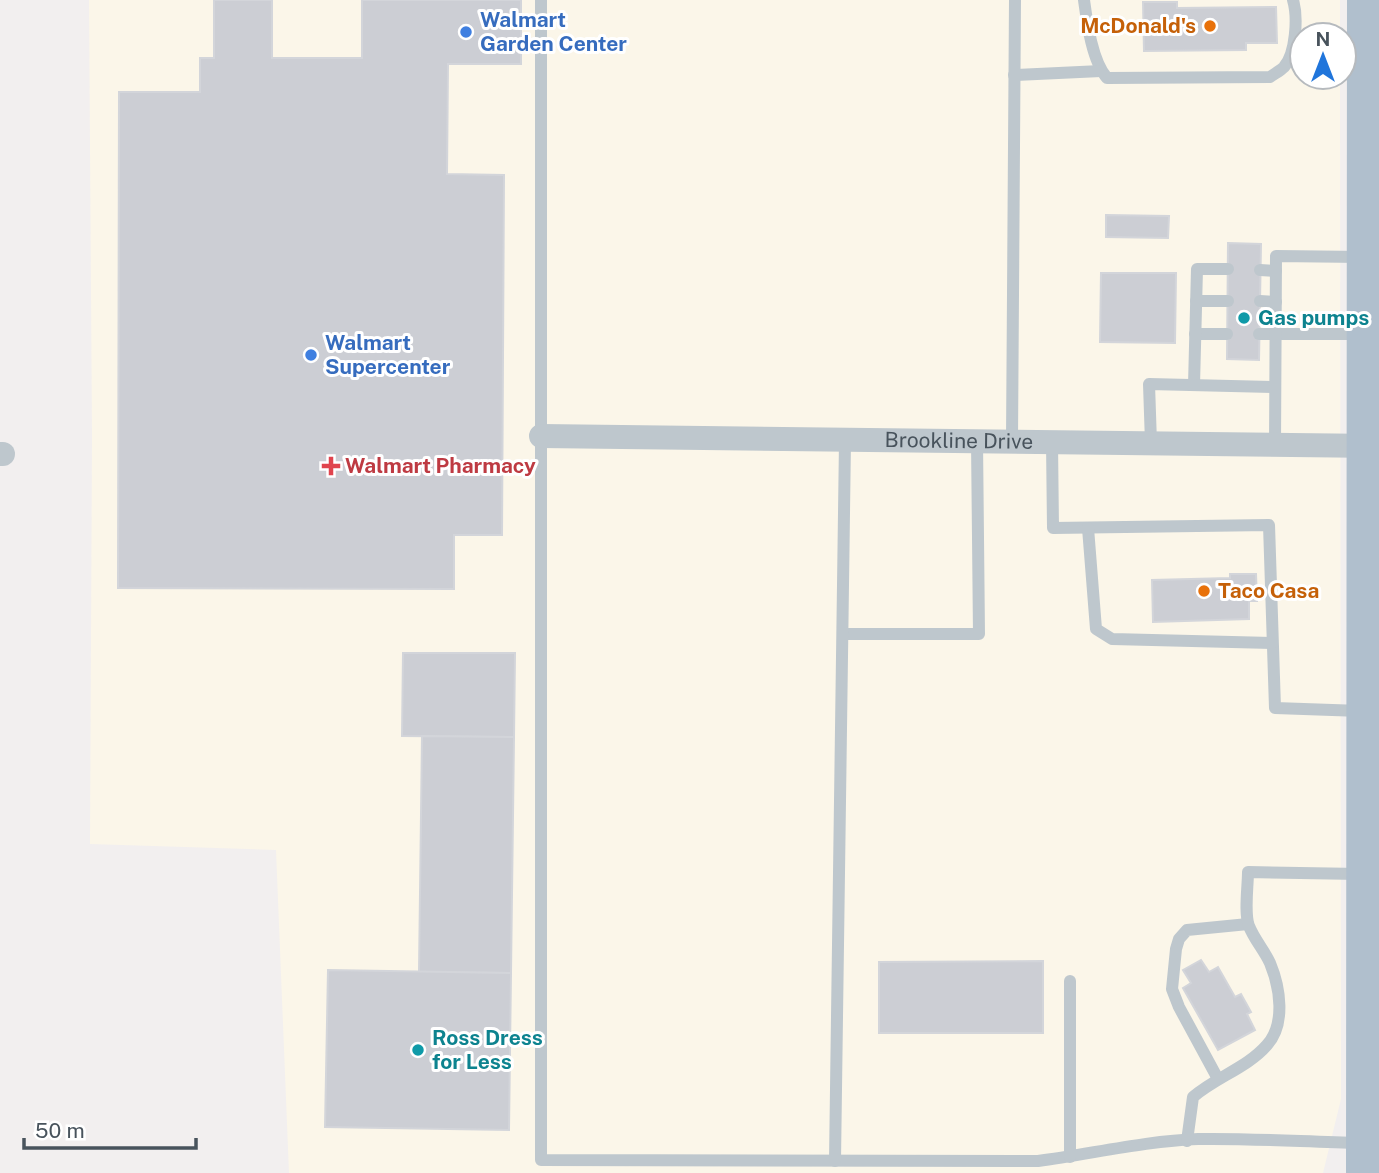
<svg xmlns="http://www.w3.org/2000/svg" width="1379" height="1173" font-family="'Public Sans',sans-serif">
<style>
.commercial{fill:#fbf6e9}
.building{fill:#ccced4;stroke:#d3d5da;stroke-width:2}
.lines{fill:none;stroke-linecap:round;stroke-linejoin:round}
.service{stroke:#bec7cd;stroke-width:12}
.minor{stroke:#bec7cd;stroke-width:24}
.primary{stroke:#b0bfcd;stroke-width:38}
.food-dot{fill:#e8710a;stroke:#fff;stroke-width:2.5}
.shop-dot{fill:#3f7fe0;stroke:#fff;stroke-width:2.5}
.culture-dot{fill:#0f9aa8;stroke:#fff;stroke-width:2.5}
.health-dot{fill:#e0444e;stroke:#fff;stroke-width:2.5}
.labels{text-anchor:middle;stroke-width:6;stroke-linejoin:round;paint-order:stroke}
.shop-label{font-size:21px;font-weight:bold;fill:#366cbe;stroke:#fff;text-anchor:start}
.food-label{font-size:21px;font-weight:bold;fill:#c56008;stroke:#fff;text-anchor:end}
.culture-label{font-size:21px;font-weight:bold;fill:#0d838f;stroke:#fff;text-anchor:start}
.street-label{font-size:21px;fill:#48535c;stroke:#fff}
.health-label{font-size:21px;font-weight:bold;fill:#be3a42;stroke:#fff;text-anchor:start}
</style>
<rect width="100%" height="100%" fill="#f2efef"/>
<!-- commercial -->
<path class="commercial" d="M 89,0 L 1340,0 L 1340,35 L 1302,35 L 1302,77 L 1340,77 L 1341,1099 L 1323,1173 L 289,1173 L 276,850 L 90,844 L 92,436 Z"/>
<!-- building -->
<g class="building">
<path d="M 214,0 L 272,0 L 272,58 L 362,58 L 362,0 L 521,0 L 521,64 L 448,64 L 447,174 L 504,175 L 502,535 L 454,535 L 454,589 L 118,588 L 119,92 L 200,92 L 200,58 L 214,58 Z"/>
<path d="M 1143,2 L 1177,2 L 1177,8 L 1276,7 L 1277,43 L 1246,43 L 1246,50 L 1144,51 Z"/>
<path d="M 1106,215 L 1169,216 L 1168,238 L 1106,237 Z"/>
<path d="M 1228,243 L 1261,244 L 1259,360 L 1227,359 Z"/>
<path d="M 1101,273 L 1176,273 L 1175,343 L 1100,342 Z"/>
<path d="M 1230,574 L 1256,574 L 1257,601 L 1249,601 L 1249,619 L 1153,622 L 1152,580 L 1230,578 Z"/>
<path d="M 403,653 L 515,653 L 514,737 L 402,736 Z"/>
<path d="M 422,736 L 514,737 L 511,973 L 419,972 Z"/>
<path d="M 1201,960 L 1209,972 L 1218,967 L 1235,997 L 1241,994 L 1251,1012 L 1247,1014 L 1255,1030 L 1218,1050 L 1183,988 L 1191,983 L 1183,970 Z"/>
<path d="M 1043,961 L 1043,1033 L 879,1033 L 879,962 Z"/>
<path d="M 328,970 L 511,973 L 509,1130 L 325,1127 Z"/>
</g>
<g class="lines">
<!-- service -->
<g class="service">
<path d="M 541,0 L 541,1160 L 1038,1161 C 1091,1154 1145,1141 1198,1139 C 1252,1138 1307,1142 1360,1143"/>
<path d="M 1084,0 C 1087,22 1092,61 1107,78 L 1270,77 C 1274,74 1280,71 1284,67 C 1296,53 1298,17 1293,0"/>
<path d="M 1014,75 L 1101,71"/>
<path d="M 1260,270 L 1276,271"/>
<path d="M 1196,301 L 1228,301"/>
<path d="M 1260,301 L 1276,302"/>
<path d="M 1195,334 L 1227,334"/>
<path d="M 1259,334 L 1361,334"/>
<path d="M 1194,385 L 1197,269 L 1228,269"/>
<path d="M 1012,441 L 1015,0"/>
<path d="M 1052,442 L 1053,528 L 1269,525 L 1275,708 L 1361,711"/>
<path d="M 1151,443 L 1149,384 L 1275,387"/>
<path d="M 1275,445 L 1276,256 L 1362,257"/>
<path d="M 1088,528 L 1096,629 L 1112,639 L 1272,643"/>
<path d="M 843,634 L 979,634 L 977,441"/>
<path d="M 1218,1079 L 1179,1007 L 1172,989 L 1176,949 L 1179,939 L 1187,930 L 1248,924"/>
<path d="M 1187,1141 L 1193,1097 C 1216,1077 1247,1068 1267,1045 C 1286,1024 1280,987 1270,963 C 1264,950 1254,939 1249,926 C 1244,914 1248,886 1248,872 L 1360,874"/>
<path d="M 1070,1157 L 1070,981"/>
<path d="M 835,1161 L 845,441"/>
</g>
<!-- minor -->
<g class="minor">
<path id="s1" d="M 541,436 L 1378,446"/>
<path d="M 0,454 L 3,454"/>
</g>
<!-- primary -->
<path class="primary" d="M 1365,1173 L 1366,0"/>
</g>
<!-- markers -->
<g class="food-dot">
<circle cx="1210" cy="26" r="7"/>
<circle cx="1204" cy="591" r="7"/>
</g>
<g class="shop-dot">
<circle cx="466" cy="32" r="7"/>
<circle cx="311" cy="355" r="7"/>
</g>
<g class="culture-dot">
<circle cx="1244" cy="318" r="7"/>
<circle cx="418" cy="1050" r="7"/>
</g>
<path class="health-dot" d="M327.5 455.5h7v7h7v7h-7v7h-7v-7h-7v-7h7z"/>
<g class="labels">
<!-- shop labels -->
<g class="shop-label">
<text x="480" y="27">Walmart<tspan x="480" dy="24">Garden Center</tspan></text>
<text x="325" y="350">Walmart<tspan x="325" dy="24">Supercenter</tspan></text>
</g>
<!-- food labels -->
<g class="food-label">
<text x="1196" y="33">McDonald's</text>
<text x="1218" y="598" text-anchor="start">Taco Casa</text>
</g>
<!-- culture labels -->
<g class="culture-label">
<text x="1258" y="325">Gas pumps</text>
<text x="432" y="1045">Ross Dress<tspan x="432" dy="24">for Less</tspan></text>
</g>
<!-- street labels -->
<g class="street-label">
<text dy="7" stroke="none"><textPath href="#s1" startOffset="418">Brookline Drive</textPath></text>
</g>
<!-- health labels -->
<g class="health-label">
<text x="345" y="473">Walmart Pharmacy</text>
</g>
</g>
<!-- north arrow -->
<g transform="translate(1323 56)"><circle r="33" fill="#ffffff" stroke="#b6babe" stroke-width="2"/>
<path d="M0-5L12 26L0 18L-12 26Z" fill="#2075db"/>
<text y="-10" font-size="19" font-weight="bold" text-anchor="middle" fill="#48535c">N</text>
</g>
<!-- scale -->
<path d="M24 1138v10h172v-10" fill="none" stroke="#48535c" stroke-width="3.5"/>
<text x="35" y="1138" font-size="21" fill="#48535c" stroke="#ffffff" stroke-width="5" paint-order="stroke">50 m</text>
</svg>
